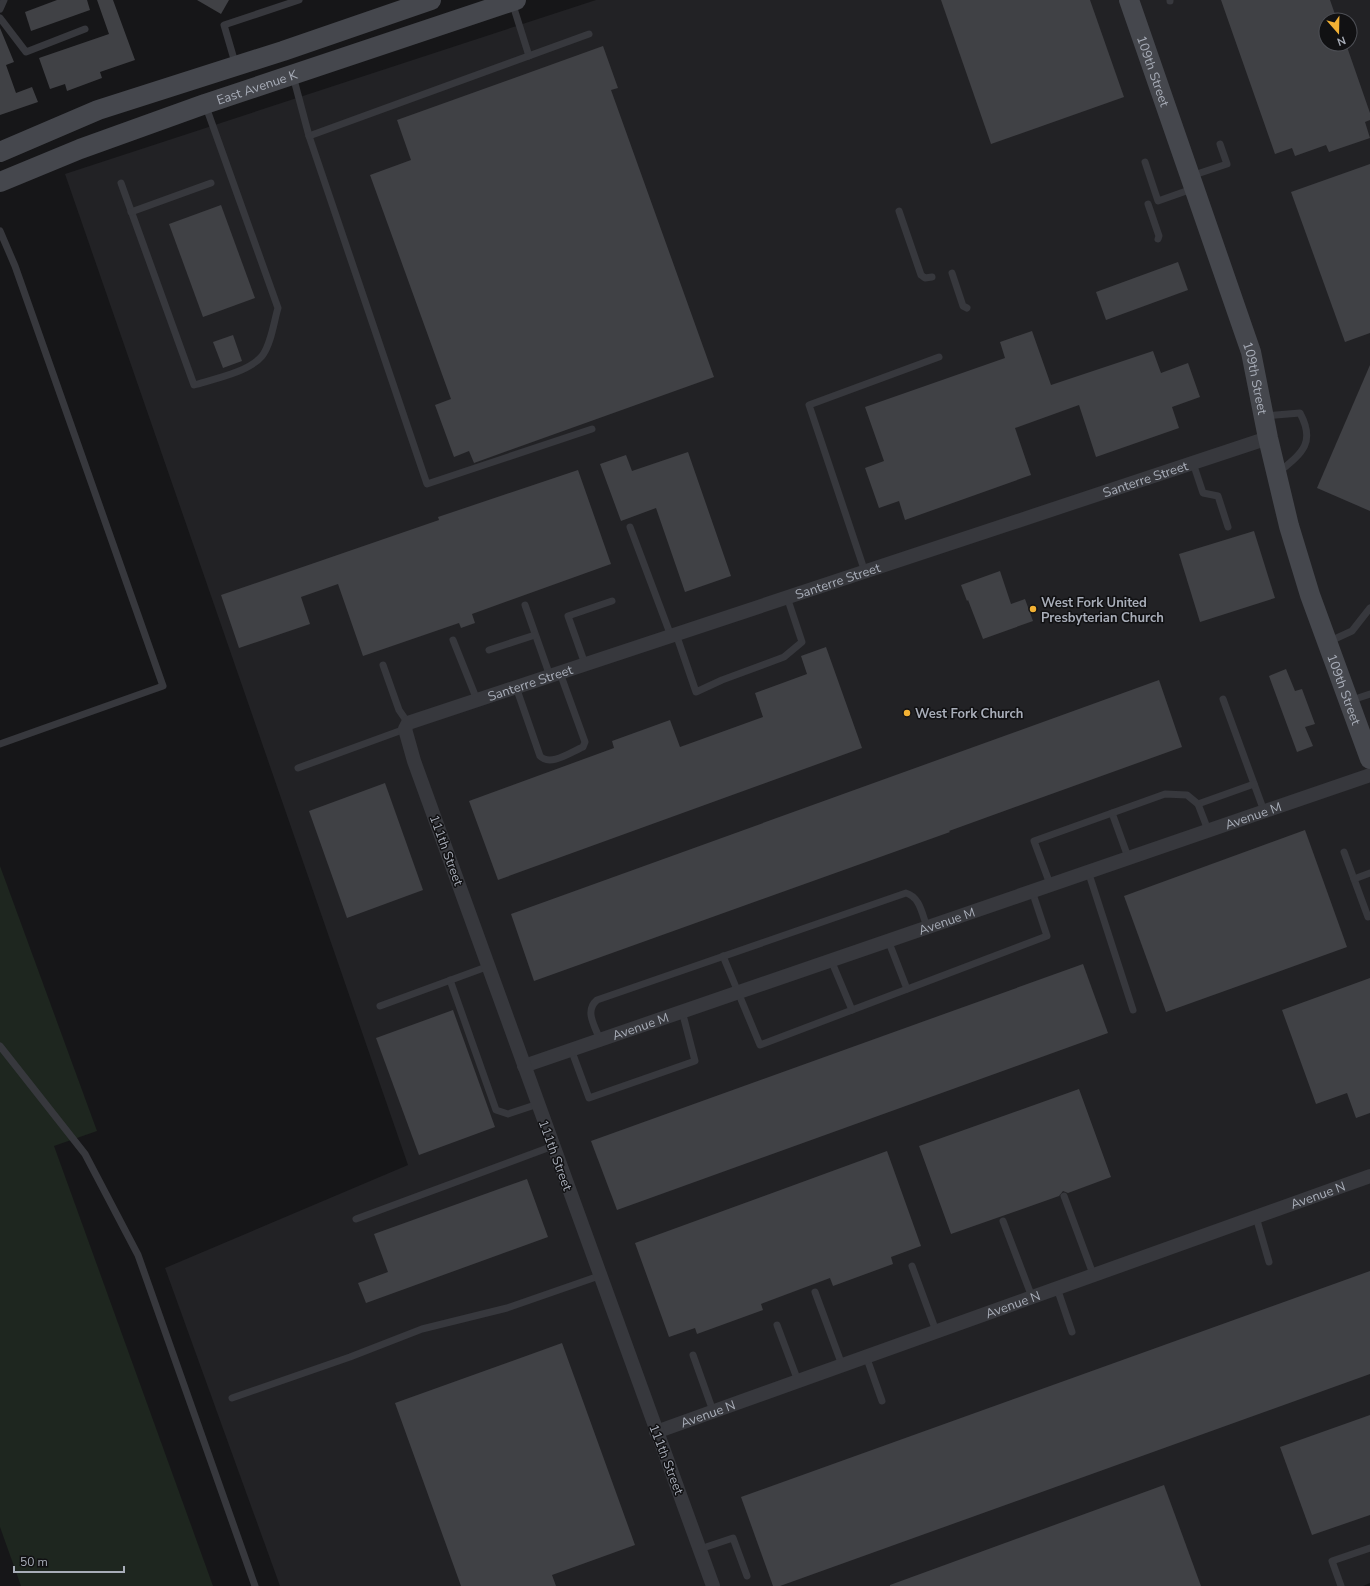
<svg xmlns="http://www.w3.org/2000/svg" width="1370" height="1586" font-family="'Nunito Sans',sans-serif">
<style>
.built{fill:#222225;fill-rule:evenodd}
.green{fill:#1e261f}
.building{fill:#404145}
.lines{fill:none;stroke-linecap:round;stroke-linejoin:round}
.lane{stroke:#37383d;stroke-width:7}
.street{stroke:#37383d;stroke-width:14}
.secondary{stroke:#45474d;stroke-width:20}
.poi-dot{fill:#f2b134;stroke:#111113;stroke-width:1.5}
.labels{text-anchor:middle;stroke-width:3;stroke-linejoin:round;paint-order:stroke}
.street-label{font-size:13px;fill:#a8adb8;stroke:#111113}
.poi-label{font-size:13px;font-weight:bold;fill:#a8adb8;stroke:#111113;text-anchor:start}
</style>
<rect width="100%" height="100%" fill="#161618"/>
<!-- built -->
<path class="built" d="M 596,0 L 1370,0 L 1370,1583 L 1363,1586 L 280,1586 L 165,1268 L 408,1165 L 65,174 ZM 1326,20 L 1350,20 L 1350,44 L 1326,44 Z"/>
<!-- green -->
<path class="green" d="M 0,866 L 97,1131 L 54,1146 L 213,1586 L 21,1586 L 0,1527 Z"/>
<!-- building -->
<g class="building">
<path d="M 57,0 L 87,0 L 90,10 L 31,31 L 25,12 Z"/>
<path d="M 97,0 L 113,0 L 135,60 L 100,72 L 102,78 L 67,91 L 65,84 L 50,89 L 39,58 L 109,34 Z"/>
<path d="M 197,0 L 229,0 L 221,14 Z"/>
<path d="M 941,0 L 1090,0 L 1124,97 L 991,144 Z"/>
<path d="M 1221,0 L 1330,0 L 1337,20 L 1326,20 L 1326,44 L 1346,44 L 1370,113 L 1370,120 L 1365,122 L 1370,138 L 1329,152 L 1326,145 L 1295,156 L 1292,148 L 1275,154 Z"/>
<path d="M 0,28 L 14,62 L 6,65 L 16,93 L 32,87 L 38,102 L 0,115 Z"/>
<path d="M 603,46 L 618,88 L 611,90 L 714,377 L 474,463 L 469,451 L 454,457 L 435,405 L 451,399 L 370,175 L 411,160 L 397,120 Z"/>
<path d="M 1370,164 L 1370,333 L 1345,342 L 1291,192 Z"/>
<path d="M 221,205 L 255,298 L 203,317 L 169,224 Z"/>
<path d="M 1178,262 L 1188,290 L 1106,320 L 1096,292 Z"/>
<path d="M 1032,331 L 1051,385 L 1153,351 L 1161,373 L 1188,363 L 1200,397 L 1172,407 L 1179,428 L 1096,457 L 1079,405 L 1015,428 L 1031,475 L 905,520 L 899,501 L 879,508 L 865,468 L 884,461 L 865,407 L 1005,358 L 1000,342 Z"/>
<path d="M 233,335 L 242,361 L 223,368 L 213,342 Z"/>
<path d="M 1370,365 L 1370,511 L 1317,488 Z"/>
<path d="M 688,452 L 731,576 L 685,592 L 656,508 L 621,521 L 600,464 L 626,455 L 632,471 Z"/>
<path d="M 578,470 L 611,564 L 472,614 L 475,623 L 461,628 L 459,623 L 363,656 L 338,584 L 301,597 L 310,624 L 239,648 L 221,595 L 439,520 L 438,517 Z"/>
<path d="M 1254,531 L 1275,598 L 1200,622 L 1179,554 Z"/>
<path d="M 1000,571 L 1011,604 L 1025,599 L 1033,621 L 983,639 L 968,600 L 967,601 L 961,585 Z"/>
<path d="M 826,647 L 862,748 L 498,880 L 469,801 L 614,748 L 612,741 L 670,720 L 680,747 L 763,717 L 755,693 L 807,674 L 801,656 Z"/>
<path d="M 1286,669 L 1295,691 L 1302,689 L 1315,724 L 1305,727 L 1313,746 L 1297,752 L 1269,676 Z"/>
<path d="M 1159,680 L 1182,747 L 949,831 L 950,832 L 534,981 L 511,914 Z"/>
<path d="M 385,783 L 423,890 L 347,918 L 309,811 Z"/>
<path d="M 1305,830 L 1347,947 L 1166,1012 L 1124,896 Z"/>
<path d="M 1083,964 L 1108,1033 L 617,1210 L 591,1141 Z"/>
<path d="M 1370,978 L 1370,1113 L 1356,1118 L 1347,1093 L 1316,1104 L 1282,1010 Z"/>
<path d="M 453,1010 L 495,1127 L 419,1155 L 376,1038 Z"/>
<path d="M 1079,1089 L 1111,1177 L 1068,1193 L 1063,1191 L 1059,1196 L 951,1234 L 919,1146 Z"/>
<path d="M 887,1151 L 921,1246 L 891,1257 L 893,1264 L 833,1286 L 830,1278 L 761,1304 L 763,1310 L 697,1334 L 695,1328 L 669,1337 L 635,1243 Z"/>
<path d="M 527,1179 L 548,1237 L 366,1303 L 358,1283 L 388,1272 L 374,1234 Z"/>
<path d="M 1370,1271 L 1370,1374 L 780,1586 L 773,1586 L 741,1497 Z"/>
<path d="M 562,1343 L 635,1545 L 552,1575 L 556,1586 L 461,1586 L 395,1403 Z"/>
<path d="M 1370,1415 L 1370,1515 L 1312,1535 L 1280,1447 Z"/>
<path d="M 1164,1485 L 1201,1586 L 890,1586 L 890,1585 Z"/>
</g>
<g class="lines">
<!-- lane -->
<g class="lane">
<path d="M 1170,0 L 1170,1"/>
<path d="M 512,2 L 529,56"/>
<path d="M 0,9 L 4,0"/>
<path d="M 0,18 L 26,52 L 85,29"/>
<path d="M 236,66 L 224,25 L 299,0"/>
<path d="M 293,76 L 309,136 L 427,484 L 592,429"/>
<path d="M 309,136 L 589,34"/>
<path d="M 1145,162 L 1158,201 L 1192,189"/>
<path d="M 1191,176 L 1227,164 L 1220,144"/>
<path d="M 121,183 L 194,385 C 214,379 249,372 262,356 C 271,345 274,321 278,308 L 205,104"/>
<path d="M 1148,204 L 1159,236 L 1158,239"/>
<path d="M 899,211 L 921,275 L 925,278 L 932,277"/>
<path d="M 131,212 L 211,183"/>
<path d="M 0,231 L 15,266 L 163,686 L 0,744"/>
<path d="M 952,273 L 963,306 L 967,308"/>
<path d="M 1264,416 L 1300,413 C 1316,443 1302,453 1279,472"/>
<path d="M 1193,463 L 1203,493 L 1218,496 L 1228,527"/>
<path d="M 630,527 L 671,636"/>
<path d="M 865,572 L 809,405 L 939,357"/>
<path d="M 525,605 L 550,676"/>
<path d="M 676,634 L 696,692 L 722,680 L 784,657 L 802,642 L 787,597"/>
<path d="M 453,640 L 477,700"/>
<path d="M 1328,642 L 1352,631 L 1370,608"/>
<path d="M 489,650 L 535,635"/>
<path d="M 585,664 L 568,616 L 612,601"/>
<path d="M 383,665 L 399,710 L 408,723"/>
<path d="M 516,687 L 540,756 C 550,767 571,752 583,747 L 585,742 L 560,673"/>
<path d="M 1223,699 L 1264,811"/>
<path d="M 1349,701 L 1370,694"/>
<path d="M 298,768 L 405,729"/>
<path d="M 1198,804 L 1254,784"/>
<path d="M 1112,813 L 1128,857"/>
<path d="M 1344,852 L 1368,917"/>
<path d="M 1088,871 L 1133,1010"/>
<path d="M 1354,879 L 1370,873"/>
<path d="M 1050,884 L 1034,841 L 1165,794 L 1187,795 L 1198,804 L 1208,830"/>
<path d="M 888,940 L 907,989"/>
<path d="M 723,956 L 760,1045 L 1047,936 L 1032,891"/>
<path d="M 831,960 L 852,1010"/>
<path d="M 450,980 L 496,1110 L 508,1114 L 538,1104"/>
<path d="M 380,1006 L 489,966"/>
<path d="M 600,1040 C 595,1026 584,1011 597,1000 L 906,893 C 920,897 922,914 927,927"/>
<path d="M 0,1046 L 85,1154 L 138,1255 L 255,1586"/>
<path d="M 571,1049 L 589,1098 L 695,1061 L 682,1011"/>
<path d="M 1064,1196 L 1093,1274"/>
<path d="M 1256,1217 L 1269,1262"/>
<path d="M 356,1219 L 553,1146"/>
<path d="M 1003,1221 L 1032,1297"/>
<path d="M 912,1266 L 936,1331"/>
<path d="M 1057,1288 L 1072,1332"/>
<path d="M 815,1292 L 842,1365"/>
<path d="M 777,1325 L 798,1381"/>
<path d="M 693,1355 L 713,1411"/>
<path d="M 866,1356 L 882,1401"/>
<path d="M 232,1398 L 350,1357 L 422,1329 L 507,1308 L 599,1276"/>
<path d="M 700,1549 L 733,1538 L 747,1576"/>
<path d="M 1341,1586 L 1332,1561 L 1370,1548"/>
</g>
<!-- street -->
<g class="street">
<path id="s1" d="M 524,1066 L 1370,775"/>
<path id="s2" d="M 656,1432 L 1370,1176"/>
<path id="s3" d="M 713,1586 L 414,761 L 405,729 L 408,723 L 1268,438"/>
</g>
<!-- secondary -->
<g class="secondary">
<path id="s4" d="M 1129,0 L 1251,352 L 1268,438 L 1289,526 L 1310,595 L 1370,759"/>
<path d="M 0,152 L 98,110 L 283,51 L 431,0"/>
<path id="s5" d="M 0,182 L 80,149 L 205,104 L 516,0"/>
</g>
</g>
<!-- markers -->
<g class="poi-dot">
<circle cx="1033" cy="609" r="4"/>
<circle cx="907" cy="713" r="4"/>
</g>
<g class="labels">
<!-- street labels -->
<g class="street-label">
<text dy="5" stroke="none"><textPath href="#s4" startOffset="75">109th Street</textPath></text>
<text dy="5" stroke="none"><textPath href="#s5" startOffset="274">East Avenue K</textPath></text>
<text dy="5" stroke="none"><textPath href="#s4" startOffset="399">109th Street</textPath></text>
<text dy="5" stroke="none"><textPath href="#s3" startOffset="1694">Santerre Street</textPath></text>
<text dy="5" stroke="none"><textPath href="#s3" startOffset="1370">Santerre Street</textPath></text>
<text dy="5" stroke="none"><textPath href="#s3" startOffset="1046">Santerre Street</textPath></text>
<text dy="5" stroke="none"><textPath href="#s4" startOffset="723">109th Street</textPath></text>
<text dy="5" stroke="none"><textPath href="#s1" startOffset="771">Avenue M</textPath></text>
<text transform="translate(447 850) rotate(70)" y="5">111th Street</text>
<text dy="5" stroke="none"><textPath href="#s1" startOffset="447">Avenue M</textPath></text>
<text dy="5" stroke="none"><textPath href="#s1" startOffset="123">Avenue M</textPath></text>
<text transform="translate(556 1155) rotate(70)" y="5">111th Street</text>
<text dy="5" stroke="none"><textPath href="#s2" startOffset="703">Avenue N</textPath></text>
<text dy="5" stroke="none"><textPath href="#s2" startOffset="379">Avenue N</textPath></text>
<text dy="5" stroke="none"><textPath href="#s2" startOffset="55">Avenue N</textPath></text>
<text transform="translate(667 1459) rotate(69)" y="5">111th Street</text>
</g>
<!-- poi labels -->
<g class="poi-label">
<text x="1041" y="607">West Fork United<tspan x="1041" dy="15">Presbyterian Church</tspan></text>
<text x="915" y="718">West Fork Church</text>
</g>
</g>
<!-- north arrow -->
<g transform="translate(1338 32) rotate(160)"><circle r="19" fill="#111113" stroke="#4d4f55"/>
<path d="M0-3L7 15L0 10L-7 15Z" fill="#f2b134"/>
<text y="-6" font-size="11" font-weight="bold" text-anchor="middle" fill="#a8adb8">N</text>
</g>
<!-- scale -->
<path d="M14 1566v6h110v-6" fill="none" stroke="#a8adb8" stroke-width="2"/>
<text x="20" y="1566" font-size="12" fill="#a8adb8" stroke="#111113" stroke-width="3" paint-order="stroke">50 m</text>
</svg>
